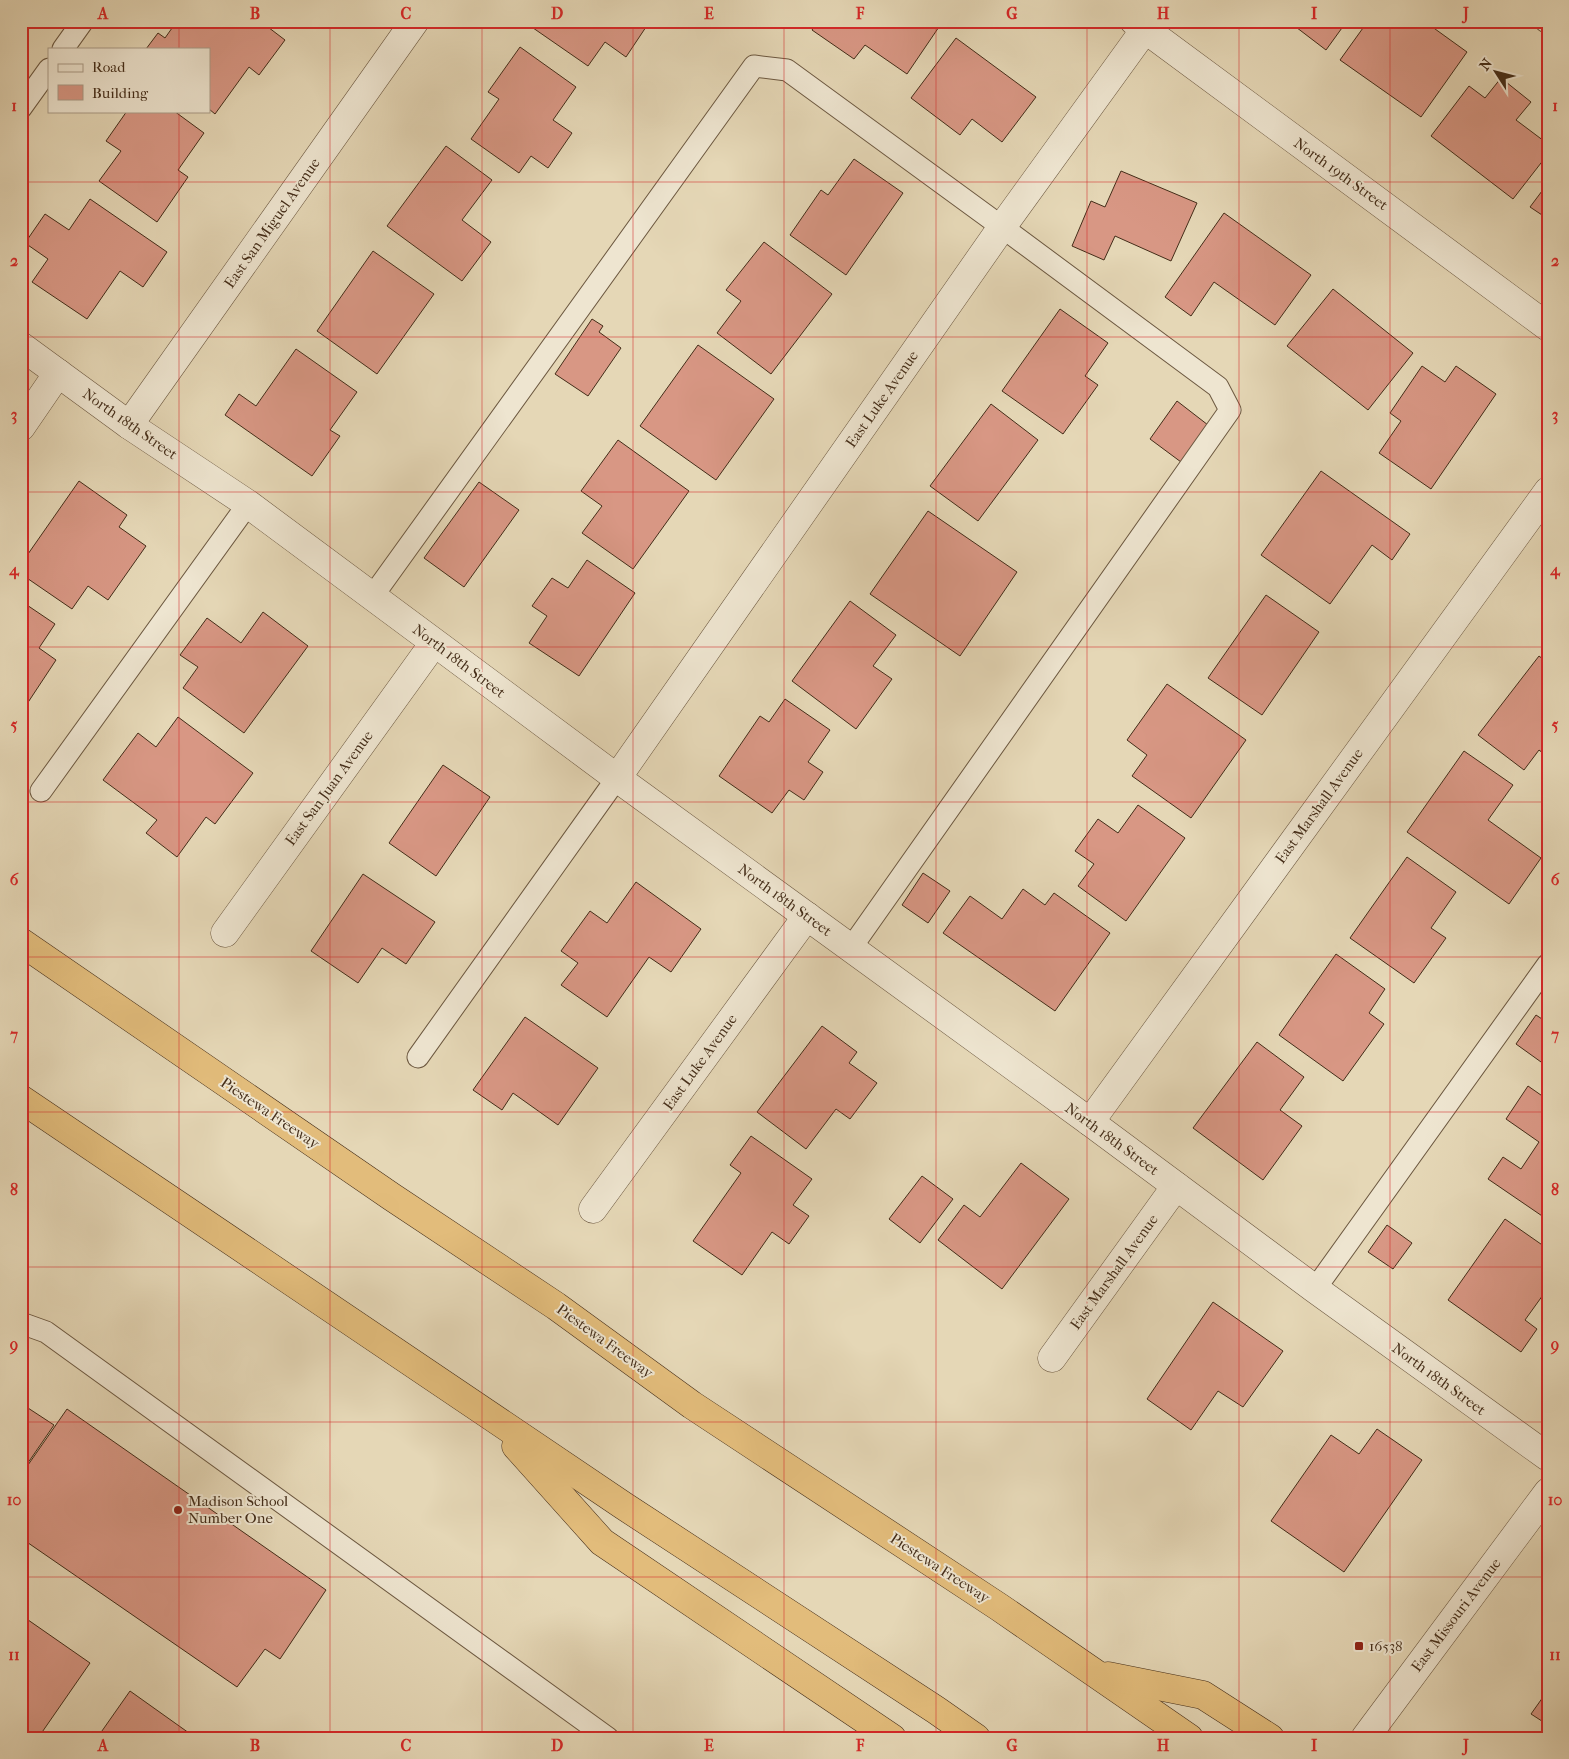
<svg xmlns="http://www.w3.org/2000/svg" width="1569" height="1759" font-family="'IM FELL French Canon',serif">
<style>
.building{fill:#d89784;stroke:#442d19}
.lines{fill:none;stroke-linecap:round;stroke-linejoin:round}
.service-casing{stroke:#6c5840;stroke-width:23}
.minor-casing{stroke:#6c5840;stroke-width:29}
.tertiary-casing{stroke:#6c5840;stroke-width:29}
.motorway-casing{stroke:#442d19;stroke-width:29}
.service{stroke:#eee5d0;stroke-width:21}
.minor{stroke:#eee5d0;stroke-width:28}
.tertiary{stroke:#eee5d0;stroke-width:28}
.motorway{stroke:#e2bc7b;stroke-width:28}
.grid{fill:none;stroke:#d62828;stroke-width:1;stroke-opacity:0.55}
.poi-dot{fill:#8f2418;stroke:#eee5d0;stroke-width:2}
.labels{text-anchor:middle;stroke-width:4;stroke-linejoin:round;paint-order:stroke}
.street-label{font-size:15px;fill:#442d19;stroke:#eee5d0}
.poi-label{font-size:15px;fill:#442d19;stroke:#eee5d0;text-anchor:start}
.neatline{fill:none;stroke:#d62828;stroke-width:2}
.grid-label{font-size:16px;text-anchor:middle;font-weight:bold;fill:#d62828}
</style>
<rect width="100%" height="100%" fill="#e5d7b6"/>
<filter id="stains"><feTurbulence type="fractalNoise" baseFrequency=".004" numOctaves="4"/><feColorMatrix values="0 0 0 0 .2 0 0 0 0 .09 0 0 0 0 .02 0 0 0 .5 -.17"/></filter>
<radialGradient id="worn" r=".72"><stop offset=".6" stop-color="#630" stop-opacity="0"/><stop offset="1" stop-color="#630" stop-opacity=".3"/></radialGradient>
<!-- building -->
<g class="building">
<path d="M 177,21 L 260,21 L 285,40 L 259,75 L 249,67 L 215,114 L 209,109 L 209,49 L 146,49 L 158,33 L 165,38 Z"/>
<path d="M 523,21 L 650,21 L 626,57 L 605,42 L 588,66 Z"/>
<path d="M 818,21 L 943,21 L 907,74 L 865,45 L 854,59 L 812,30 Z"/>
<path d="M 1288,21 L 1347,21 L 1326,50 Z"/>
<path d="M 1368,21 L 1394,21 L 1400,26 L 1403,21 L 1424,21 L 1467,52 L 1421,117 L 1340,60 Z"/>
<path d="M 956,38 L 1036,97 L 1002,142 L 972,119 L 960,135 L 911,98 Z"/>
<path d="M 520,47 L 576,87 L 553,120 L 572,133 L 548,168 L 531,156 L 519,173 L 471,139 L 499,99 L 488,92 Z"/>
<path d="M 1501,78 L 1531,102 L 1516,120 L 1548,144 L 1548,154 L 1513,199 L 1431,136 L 1469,86 L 1485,98 Z"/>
<path d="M 127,111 L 174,111 L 204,133 L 178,170 L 188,177 L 157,222 L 99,181 L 121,151 L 106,141 Z"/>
<path d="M 446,146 L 492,180 L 462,220 L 491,242 L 462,281 L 387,226 Z"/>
<path d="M 854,159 L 903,193 L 846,275 L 790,235 L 821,190 L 828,195 Z"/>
<path d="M 1121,171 L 1197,203 L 1171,261 L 1115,236 L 1104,260 L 1072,246 L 1091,201 L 1105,207 Z"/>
<path d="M 1548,183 L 1548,219 L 1530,207 Z"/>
<path d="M 90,199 L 167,252 L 143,287 L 120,271 L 87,319 L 32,282 L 48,259 L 25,243 L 45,214 L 69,230 Z"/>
<path d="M 1224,213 L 1311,275 L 1275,325 L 1214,282 L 1191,316 L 1165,297 Z"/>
<path d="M 764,242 L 832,294 L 771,374 L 717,333 L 741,301 L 726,290 Z"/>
<path d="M 373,251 L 434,294 L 377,374 L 317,331 Z"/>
<path d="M 1333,289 L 1413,353 L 1368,410 L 1287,346 Z"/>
<path d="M 1060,309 L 1108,343 L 1085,376 L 1098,385 L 1063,434 L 1002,391 Z"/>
<path d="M 592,319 L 603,326 L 599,332 L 621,348 L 588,396 L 555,374 Z"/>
<path d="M 698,345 L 774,399 L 716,480 L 640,426 Z"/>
<path d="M 296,349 L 357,392 L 330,430 L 340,436 L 312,476 L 225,415 L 239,394 L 256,406 Z"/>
<path d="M 1422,366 L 1445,382 L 1456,366 L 1496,394 L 1431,489 L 1379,453 L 1401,421 L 1390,413 Z"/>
<path d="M 1177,401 L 1208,425 L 1181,462 L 1150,439 Z"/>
<path d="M 991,404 L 1038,440 L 978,521 L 930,486 Z"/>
<path d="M 618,440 L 689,491 L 633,569 L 582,533 L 602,506 L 581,491 Z"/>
<path d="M 1321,471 L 1410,534 L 1392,560 L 1372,545 L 1330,604 L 1261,555 Z"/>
<path d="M 79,481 L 127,515 L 119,527 L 146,546 L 108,600 L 88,586 L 72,609 L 21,574 L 21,564 Z"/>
<path d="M 479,482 L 519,510 L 464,587 L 424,558 Z"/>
<path d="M 928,511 L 1017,572 L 960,656 L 870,594 Z"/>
<path d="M 587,560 L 635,593 L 579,676 L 529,643 L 547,616 L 532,606 L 552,578 L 568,588 Z"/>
<path d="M 1266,595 L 1319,632 L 1262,715 L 1208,678 Z"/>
<path d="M 21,601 L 55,624 L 39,648 L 56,660 L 21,713 Z"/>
<path d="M 850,601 L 896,635 L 873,666 L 892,679 L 856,729 L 792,681 Z"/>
<path d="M 263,612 L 308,646 L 244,733 L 183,688 L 198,667 L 180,655 L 207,618 L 241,643 Z"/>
<path d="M 1539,656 L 1548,663 L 1548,757 L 1539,750 L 1524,770 L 1478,735 Z"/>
<path d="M 1167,684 L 1246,740 L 1191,818 L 1132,776 L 1147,755 L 1127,740 Z"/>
<path d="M 785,699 L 830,730 L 808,762 L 823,772 L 804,800 L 789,790 L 772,813 L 719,776 L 760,716 L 769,722 Z"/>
<path d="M 178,717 L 253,773 L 215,824 L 206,817 L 177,857 L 146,833 L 157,820 L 103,780 L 138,733 L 156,747 Z"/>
<path d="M 1464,751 L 1513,785 L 1488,820 L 1541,858 L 1509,904 L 1407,832 Z"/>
<path d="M 443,765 L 490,797 L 436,876 L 389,843 Z"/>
<path d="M 1138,805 L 1185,838 L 1126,921 L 1078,886 L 1094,864 L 1075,851 L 1098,819 L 1118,833 Z"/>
<path d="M 1407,857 L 1456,892 L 1431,928 L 1446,938 L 1414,983 L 1350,938 Z"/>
<path d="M 923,873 L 950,891 L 928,923 L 902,905 Z"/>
<path d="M 363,874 L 435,922 L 406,964 L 382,948 L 358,983 L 311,951 Z"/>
<path d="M 636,882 L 701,929 L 671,972 L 649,957 L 607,1017 L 561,985 L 578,963 L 561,951 L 590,911 L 607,923 Z"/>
<path d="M 1023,889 L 1045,905 L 1054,893 L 1110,933 L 1055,1011 L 943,933 L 970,896 L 1002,919 Z"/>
<path d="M 1336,954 L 1385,989 L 1369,1013 L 1384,1024 L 1343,1081 L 1279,1035 Z"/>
<path d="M 1536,1015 L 1548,1023 L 1548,1067 L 1516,1044 Z"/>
<path d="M 525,1017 L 598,1068 L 558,1125 L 513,1093 L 502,1110 L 473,1090 Z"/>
<path d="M 822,1026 L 857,1052 L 849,1063 L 877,1083 L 850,1119 L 836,1109 L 806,1149 L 757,1112 Z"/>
<path d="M 1257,1042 L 1304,1077 L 1280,1110 L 1302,1126 L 1263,1180 L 1193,1128 Z"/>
<path d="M 1528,1086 L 1548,1100 L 1548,1220 L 1488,1179 L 1503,1157 L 1521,1169 L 1539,1142 L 1506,1119 Z"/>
<path d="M 751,1136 L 812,1179 L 793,1205 L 809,1216 L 789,1244 L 772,1232 L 742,1275 L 693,1241 L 741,1173 L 730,1165 Z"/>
<path d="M 1021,1163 L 1069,1199 L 1002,1289 L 938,1240 L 964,1205 L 980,1217 Z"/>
<path d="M 922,1176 L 953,1199 L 920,1243 L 889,1219 Z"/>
<path d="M 1505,1219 L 1548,1249 L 1548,1288 L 1525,1320 L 1537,1329 L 1521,1352 L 1448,1300 Z"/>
<path d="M 1387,1225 L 1412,1243 L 1393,1269 L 1368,1252 Z"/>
<path d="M 1213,1302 L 1283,1351 L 1243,1407 L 1218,1391 L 1191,1430 L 1147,1399 Z"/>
<path d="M 28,1408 L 54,1425 L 21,1473 L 21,1417 Z"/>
<path d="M 67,1409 L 326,1590 L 280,1659 L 265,1649 L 237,1687 L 21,1538 L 21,1475 Z"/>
<path d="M 1377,1429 L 1422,1460 L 1344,1572 L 1271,1521 L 1331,1435 L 1359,1454 Z"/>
<path d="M 21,1615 L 90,1663 L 38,1738 L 21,1738 Z"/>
<path d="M 1548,1690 L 1548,1725 L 1531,1714 Z"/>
<path d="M 130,1691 L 196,1738 L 97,1738 Z"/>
</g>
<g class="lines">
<defs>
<g id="service">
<path d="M 1545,21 L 1548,23"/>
<path d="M 63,49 L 83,21"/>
<path d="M 21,108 L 49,69"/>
<path d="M 372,597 L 754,66 L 787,70 L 1002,227 L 1218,387 L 1230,410 L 851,948"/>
<path d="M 41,791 L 248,504"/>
<path d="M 418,1057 L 617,778"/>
<path d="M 1315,1289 L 1548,964"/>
<path d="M 21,1323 L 46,1332 L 608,1738"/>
</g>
<g id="minor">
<path d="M 1134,21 L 1548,327"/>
<path d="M 21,346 L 129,425 L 248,504 L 617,778 L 1090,1122 L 1315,1289 L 1548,1457"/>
<path d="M 129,425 L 415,21"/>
<path d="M 21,427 L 58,373"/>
<path d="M 617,778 L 1002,227 L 1151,21"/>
<path d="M 225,933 L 434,643"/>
<path d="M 1090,1122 L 1548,491"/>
<path d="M 593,1209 L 807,916"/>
<path d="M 1052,1358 L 1176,1186"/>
</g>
<path id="tertiary" d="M 1365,1738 L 1548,1492"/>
<g id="motorway">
<path d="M 21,942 L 392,1197 L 556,1306 L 692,1405 L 999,1607 L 1189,1738"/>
<path d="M 21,1099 L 624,1506 L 936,1710 L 976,1738"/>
<path d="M 516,1446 L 602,1542 L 892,1738"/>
<path d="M 1108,1676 L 1203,1695 L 1270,1738"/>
</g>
</defs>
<!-- service casing -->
<use href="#service" class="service-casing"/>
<!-- minor casing -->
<use href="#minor" class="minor-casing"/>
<!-- tertiary casing -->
<use href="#tertiary" class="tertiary-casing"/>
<!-- motorway casing -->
<use href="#motorway" class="motorway-casing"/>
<!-- service -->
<use href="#service" class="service"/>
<!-- minor -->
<use href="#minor" class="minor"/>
<!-- tertiary -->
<use href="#tertiary" class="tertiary"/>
<!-- motorway -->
<use href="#motorway" class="motorway"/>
</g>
<!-- grid -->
<path class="grid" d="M 179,21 L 179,49M 330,21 L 330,1738M 482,21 L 482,1738M 633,21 L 633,1738M 784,21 L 784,1738M 936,21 L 936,1738M 1087,21 L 1087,1738M 1239,21 L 1239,1738M 1390,21 L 1390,1738M 179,111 L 179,1738M 21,182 L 1548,182M 21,337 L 1548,337M 21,492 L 1548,492M 21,647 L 1548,647M 21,802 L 1548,802M 21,957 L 1548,957M 21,1112 L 1548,1112M 21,1267 L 1548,1267M 21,1422 L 1548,1422M 21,1577 L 1548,1577"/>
<!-- markers -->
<g class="poi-dot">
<circle cx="178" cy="1510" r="5"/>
<rect x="1354" y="1641" width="10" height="10" rx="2.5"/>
</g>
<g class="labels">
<!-- street labels -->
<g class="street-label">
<text transform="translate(1341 174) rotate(36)" y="5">North 19th Street</text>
<text transform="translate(272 223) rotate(-55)" y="5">East San Miguel Avenue</text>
<text transform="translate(882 399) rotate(-55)" y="5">East Luke Avenue</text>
<text transform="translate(130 424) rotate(35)" y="5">North 18th Street</text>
<text transform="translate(459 661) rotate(37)" y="5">North 18th Street</text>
<text transform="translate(329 788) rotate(-54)" y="5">East San Juan Avenue</text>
<text transform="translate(1319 806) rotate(-54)" y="5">East Marshall Avenue</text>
<text transform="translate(785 900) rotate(36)" y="5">North 18th Street</text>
<text transform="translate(700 1062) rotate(-54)" y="5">East Luke Avenue</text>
<text transform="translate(270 1113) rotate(34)" y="5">Piestewa Freeway</text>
<text transform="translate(1112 1139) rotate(36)" y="5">North 18th Street</text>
<text transform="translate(1114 1272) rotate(-54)" y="5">East Marshall Avenue</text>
<text transform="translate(605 1341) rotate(36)" y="5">Piestewa Freeway</text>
<text transform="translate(1439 1379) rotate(36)" y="5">North 18th Street</text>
<text transform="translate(940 1568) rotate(33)" y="5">Piestewa Freeway</text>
<text transform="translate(1456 1615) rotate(-53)" y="5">East Missouri Avenue</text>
</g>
<!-- poi labels -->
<g class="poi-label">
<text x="188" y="1506">Madison School<tspan x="188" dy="17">Number One</tspan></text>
<text x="1369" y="1651">16538</text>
</g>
</g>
<!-- margin -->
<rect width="1569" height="1759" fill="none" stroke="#e5d7b6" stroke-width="55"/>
<!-- legend -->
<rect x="48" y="48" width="162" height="65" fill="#eee5d0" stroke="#aa9b87"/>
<rect x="58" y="64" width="25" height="8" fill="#eee5d0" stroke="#aa9b87"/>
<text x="92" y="72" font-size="15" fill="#442d19">Road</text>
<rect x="58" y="85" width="25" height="15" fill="#d89784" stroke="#aa9b87"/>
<text x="92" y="98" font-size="15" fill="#442d19">Building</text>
<!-- north arrow -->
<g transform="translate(1496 72) rotate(306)" stroke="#eee5d0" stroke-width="4" paint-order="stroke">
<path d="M0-4L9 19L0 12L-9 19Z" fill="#442d19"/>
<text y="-8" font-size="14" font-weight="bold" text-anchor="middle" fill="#442d19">N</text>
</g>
<rect x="28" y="28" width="1514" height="1704" class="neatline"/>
<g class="grid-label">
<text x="103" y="19">A</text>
<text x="255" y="19">B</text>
<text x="406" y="19">C</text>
<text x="557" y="19">D</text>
<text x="709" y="19">E</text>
<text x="860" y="19">F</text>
<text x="1012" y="19">G</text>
<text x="1163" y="19">H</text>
<text x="1314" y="19">I</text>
<text x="1466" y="19">J</text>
<text x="14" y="111">1</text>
<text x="1555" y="111">1</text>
<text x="14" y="266">2</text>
<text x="1555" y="266">2</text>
<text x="14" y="420">3</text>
<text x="1555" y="420">3</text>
<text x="14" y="575">4</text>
<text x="1555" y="575">4</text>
<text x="14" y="730">5</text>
<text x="1555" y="730">5</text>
<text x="14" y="885">6</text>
<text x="1555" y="885">6</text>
<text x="14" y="1040">7</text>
<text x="1555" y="1040">7</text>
<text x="14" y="1195">8</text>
<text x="1555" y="1195">8</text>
<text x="14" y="1350">9</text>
<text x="1555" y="1350">9</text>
<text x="14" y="1505">10</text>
<text x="1555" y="1505">10</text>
<text x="14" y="1660">11</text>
<text x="1555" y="1660">11</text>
<text x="103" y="1751">A</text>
<text x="255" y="1751">B</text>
<text x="406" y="1751">C</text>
<text x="557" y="1751">D</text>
<text x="709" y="1751">E</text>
<text x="860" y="1751">F</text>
<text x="1012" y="1751">G</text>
<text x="1163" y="1751">H</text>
<text x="1314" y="1751">I</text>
<text x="1466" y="1751">J</text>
</g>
<rect width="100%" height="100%" filter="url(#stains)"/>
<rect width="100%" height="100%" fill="url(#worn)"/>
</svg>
